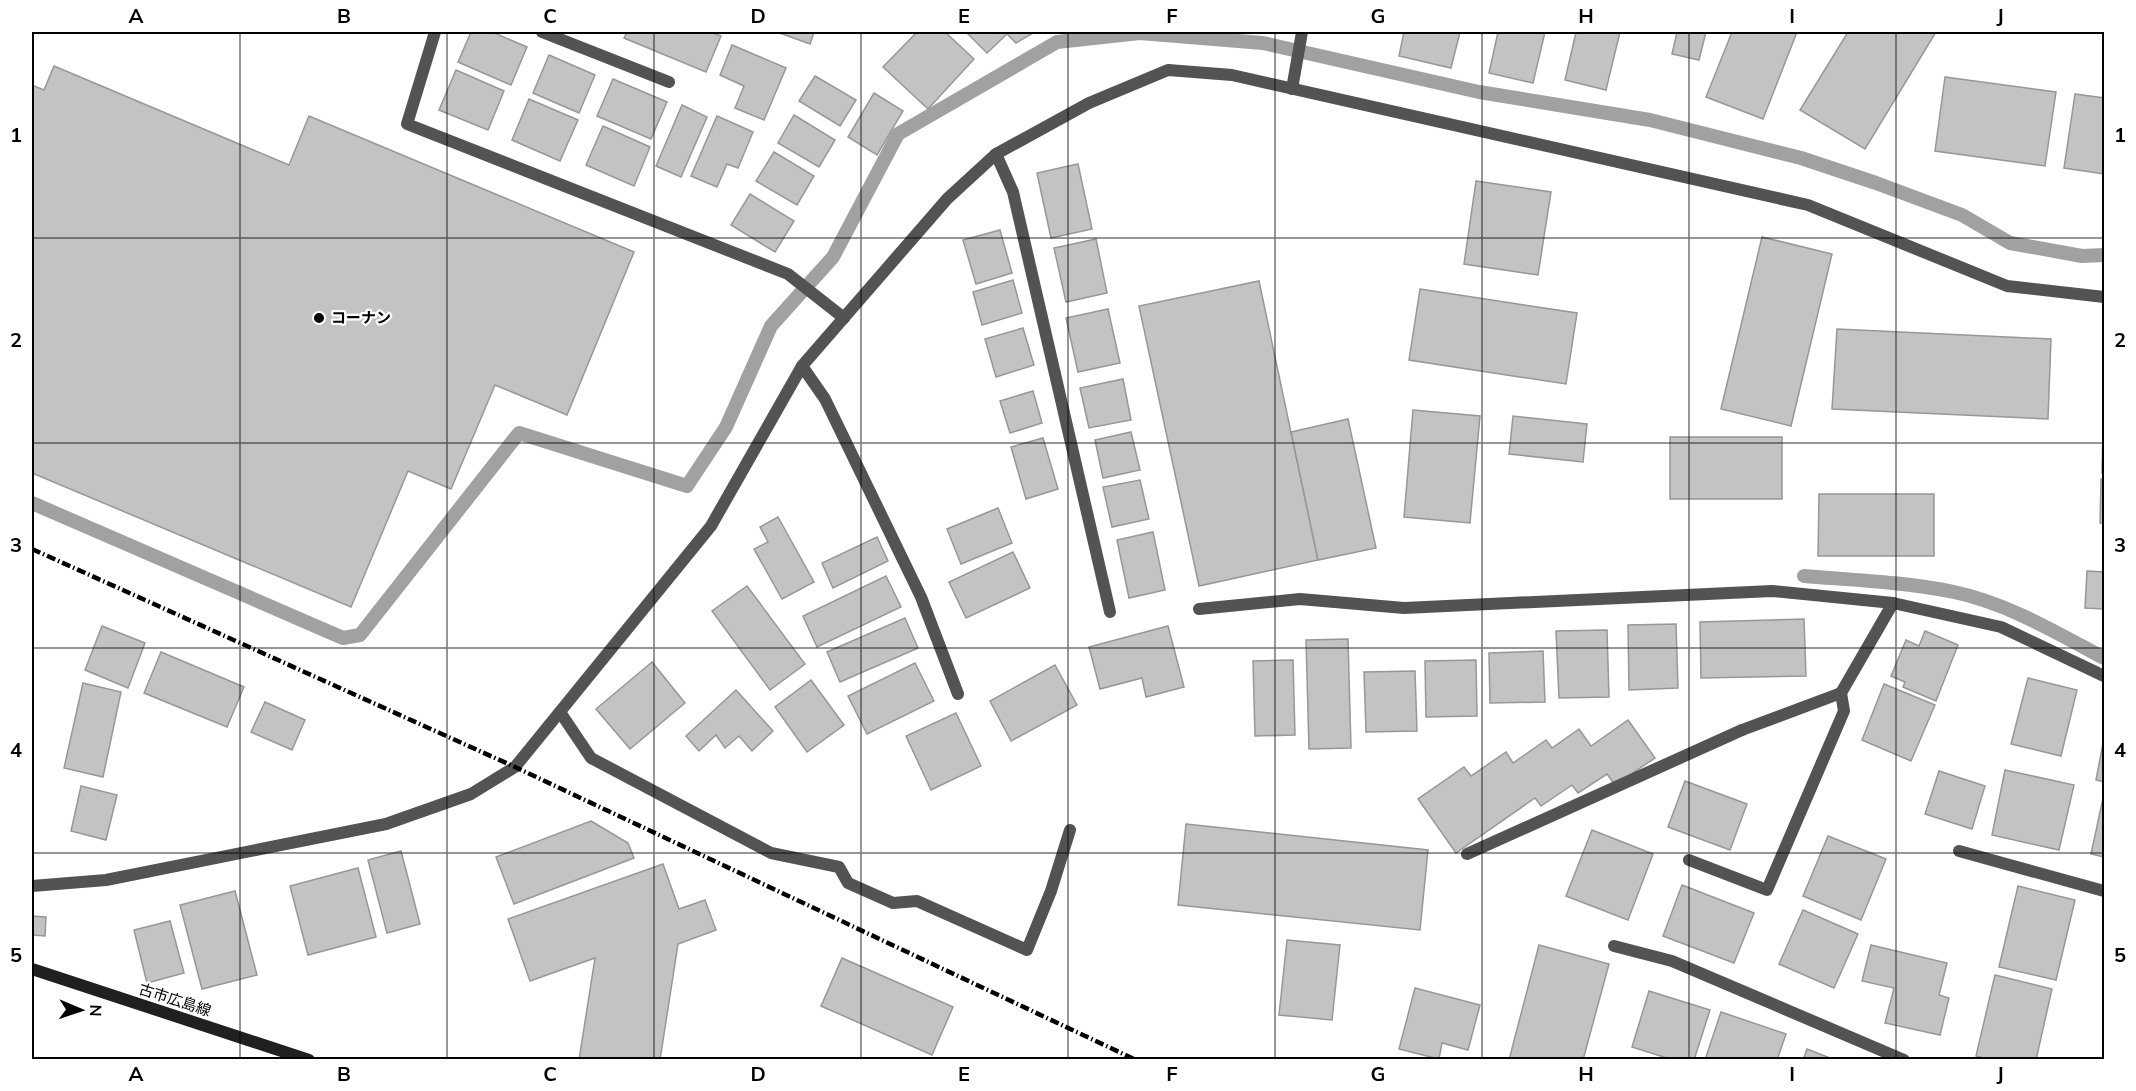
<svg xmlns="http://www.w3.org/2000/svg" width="2136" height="1091" font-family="Mulish,'Noto Sans JP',sans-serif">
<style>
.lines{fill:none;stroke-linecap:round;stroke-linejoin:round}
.stream{stroke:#a1a1a1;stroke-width:14}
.building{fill:#c3c3c3;stroke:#979797;stroke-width:1.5}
.lane{stroke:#535353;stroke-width:12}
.street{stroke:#535353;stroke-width:12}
.secondary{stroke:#202020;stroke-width:12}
.rail{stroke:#000;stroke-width:4.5;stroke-dasharray:9 3 1.5 3;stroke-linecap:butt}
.grid{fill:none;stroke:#000;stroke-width:1.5;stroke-opacity:0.55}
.poi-dot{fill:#000;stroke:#fff;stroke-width:2}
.labels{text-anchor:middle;stroke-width:4.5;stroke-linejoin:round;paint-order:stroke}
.poi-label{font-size:15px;font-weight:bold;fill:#000;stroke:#fff;text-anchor:start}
.street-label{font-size:15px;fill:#000;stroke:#fff}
.neatline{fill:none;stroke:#000;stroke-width:2}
.grid-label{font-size:20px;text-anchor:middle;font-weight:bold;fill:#000}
</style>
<rect width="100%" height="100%" fill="#fff"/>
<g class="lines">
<!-- stream -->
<g class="stream">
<path d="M 32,503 L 343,638 L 360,635 L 519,433 L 687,486 L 726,427 L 771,326 L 833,257 L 898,134 L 1057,42 L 1140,33 L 1263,43 L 1479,92 L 1650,120 L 1801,158 L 1876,183 L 1962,215 L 2010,243 L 2082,256 L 2104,255"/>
<path d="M 1804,576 C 1853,580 1905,582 1954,592 C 2007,603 2057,633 2104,658"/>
</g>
</g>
<!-- building -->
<g class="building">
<path d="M 471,32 L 492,32 L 527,47 L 511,85 L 458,62 Z"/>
<path d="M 627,32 L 709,32 L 721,36 L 706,72 L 624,38 Z"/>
<path d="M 777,32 L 814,32 L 810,44 Z"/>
<path d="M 917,32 L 945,32 L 974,59 L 928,109 L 883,67 Z"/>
<path d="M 966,32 L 1035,32 L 1016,43 L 1007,34 L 987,53 Z"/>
<path d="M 1404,32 L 1460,32 L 1451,68 L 1399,56 Z"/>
<path d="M 1498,32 L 1545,32 L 1533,83 L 1489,73 Z"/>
<path d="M 1576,32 L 1620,32 L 1606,90 L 1565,80 Z"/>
<path d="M 1677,32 L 1706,32 L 1699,60 L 1672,54 Z"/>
<path d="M 1732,32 L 1797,32 L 1763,119 L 1706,97 Z"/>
<path d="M 1848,32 L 1936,32 L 1865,149 L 1800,110 Z"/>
<path d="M 732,45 L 786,68 L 764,120 L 735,108 L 744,86 L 720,75 Z"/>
<path d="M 549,55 L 595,75 L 579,113 L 533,93 Z"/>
<path d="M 54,66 L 289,165 L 309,116 L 634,252 L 567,415 L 495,385 L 451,489 L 408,471 L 351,607 L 32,473 L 32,85 L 44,90 Z"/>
<path d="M 456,70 L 504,91 L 488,130 L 439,110 Z"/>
<path d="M 815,76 L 856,100 L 840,126 L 799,101 Z"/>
<path d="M 1945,77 L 2056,92 L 2045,166 L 1935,151 Z"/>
<path d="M 613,79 L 667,102 L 651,139 L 597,116 Z"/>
<path d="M 874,93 L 903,111 L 877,155 L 848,137 Z"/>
<path d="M 2075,94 L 2104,98 L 2104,174 L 2064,168 Z"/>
<path d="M 529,99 L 578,120 L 560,161 L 512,140 Z"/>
<path d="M 682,105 L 707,117 L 681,177 L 656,166 Z"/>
<path d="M 794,115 L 835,140 L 819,167 L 778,143 Z"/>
<path d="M 717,116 L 753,132 L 738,168 L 727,164 L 717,187 L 691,176 Z"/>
<path d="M 603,126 L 650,147 L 634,186 L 586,165 Z"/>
<path d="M 774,152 L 814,176 L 797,205 L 756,181 Z"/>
<path d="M 1078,164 L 1092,229 L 1051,238 L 1037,173 Z"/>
<path d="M 1476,181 L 1551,192 L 1538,275 L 1464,264 Z"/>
<path d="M 750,194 L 794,221 L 775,252 L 731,225 Z"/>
<path d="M 1000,230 L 1012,273 L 976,284 L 963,240 Z"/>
<path d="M 1762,237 L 1832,254 L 1791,426 L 1721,409 Z"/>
<path d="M 1096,239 L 1107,293 L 1066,302 L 1054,248 Z"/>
<path d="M 1013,280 L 1022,313 L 982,325 L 973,292 Z"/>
<path d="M 1259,281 L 1318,560 L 1199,586 L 1139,306 Z"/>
<path d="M 1420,289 L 1577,313 L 1566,384 L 1409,360 Z"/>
<path d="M 1108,309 L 1120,363 L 1078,372 L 1066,318 Z"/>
<path d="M 1023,328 L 1034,365 L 996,377 L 985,339 Z"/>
<path d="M 1837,329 L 2051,339 L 2048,419 L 1832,409 Z"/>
<path d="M 1123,379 L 1131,420 L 1089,428 L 1080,388 Z"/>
<path d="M 1033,391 L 1042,423 L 1010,433 L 1000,401 Z"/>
<path d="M 1413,410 L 1480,416 L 1470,523 L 1404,517 Z"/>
<path d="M 1513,416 L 1587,424 L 1583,462 L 1509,454 Z"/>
<path d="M 1348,419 L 1376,548 L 1318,560 L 1291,432 Z"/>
<path d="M 2103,427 L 2104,427 L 2104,473 L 2102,473 Z"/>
<path d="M 1131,432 L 1140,470 L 1103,478 L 1095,440 Z"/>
<rect x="1670" y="437" width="112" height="62"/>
<path d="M 1043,438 L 1058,489 L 1026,499 L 1011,447 Z"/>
<path d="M 2101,479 L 2104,479 L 2104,524 L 2100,523 Z"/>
<path d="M 1140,480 L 1149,519 L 1112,527 L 1103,487 Z"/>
<path d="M 1819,494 L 1934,494 L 1934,556 L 1818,556 Z"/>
<path d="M 998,508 L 1012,543 L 961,564 L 947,529 Z"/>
<path d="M 778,517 L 814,582 L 782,599 L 754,549 L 768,542 L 760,527 Z"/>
<path d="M 1153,532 L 1165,590 L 1129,598 L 1117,540 Z"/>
<path d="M 877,537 L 888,561 L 833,588 L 822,563 Z"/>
<path d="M 1013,552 L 1030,588 L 966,618 L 949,582 Z"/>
<path d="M 2087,571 L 2104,572 L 2104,609 L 2085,608 Z"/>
<path d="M 886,576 L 901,607 L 817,647 L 803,616 Z"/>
<path d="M 747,586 L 805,664 L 770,690 L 712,611 Z"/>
<path d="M 905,618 L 918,648 L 840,682 L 827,652 Z"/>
<path d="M 1804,619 L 1806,676 L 1701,678 L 1700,622 Z"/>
<path d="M 1676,624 L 1678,688 L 1629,690 L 1628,625 Z"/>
<path d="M 102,626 L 145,643 L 128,688 L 85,670 Z"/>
<path d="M 1168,626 L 1184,687 L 1146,697 L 1142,678 L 1100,689 L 1089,647 Z"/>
<path d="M 1607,630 L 1609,697 L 1559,698 L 1556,631 Z"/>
<path d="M 1925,631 L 1958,645 L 1936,701 L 1903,687 L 1905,682 L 1891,676 L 1906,640 L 1919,646 Z"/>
<path d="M 1348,639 L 1351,748 L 1309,749 L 1306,640 Z"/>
<path d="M 1543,651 L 1545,702 L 1490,703 L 1489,653 Z"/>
<path d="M 161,652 L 244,687 L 227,727 L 144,693 Z"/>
<path d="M 1293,660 L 1295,735 L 1255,736 L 1253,661 Z"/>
<path d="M 1476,660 L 1477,716 L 1426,717 L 1425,661 Z"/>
<path d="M 652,662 L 685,703 L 630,749 L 596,709 Z"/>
<path d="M 915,663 L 934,701 L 867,734 L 848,696 Z"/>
<path d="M 1055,665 L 1077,705 L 1011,741 L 990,701 Z"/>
<path d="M 1415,671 L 1417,731 L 1366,732 L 1364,672 Z"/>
<path d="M 2028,678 L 2077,690 L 2061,756 L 2011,744 Z"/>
<path d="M 811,680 L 844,725 L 807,752 L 775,707 Z"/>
<path d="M 83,683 L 121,692 L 103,777 L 64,768 Z"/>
<path d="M 1884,684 L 1935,705 L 1911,761 L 1862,740 Z"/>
<path d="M 736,690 L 773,731 L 752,751 L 739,736 L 725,748 L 716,735 L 699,751 L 686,736 Z"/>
<path d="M 265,702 L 305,720 L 292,750 L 251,732 Z"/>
<path d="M 956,713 L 981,766 L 931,790 L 906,736 Z"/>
<path d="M 1628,720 L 1655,758 L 1615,785 L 1607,774 L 1578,793 L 1572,785 L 1541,806 L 1535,798 L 1456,853 L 1418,799 L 1464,767 L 1471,776 L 1506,752 L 1513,763 L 1546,740 L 1552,748 L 1579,729 L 1591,746 Z"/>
<path d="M 2104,738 L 2104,782 L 2096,780 Z"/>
<path d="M 2005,770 L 2074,785 L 2059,850 L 1992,835 Z"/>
<path d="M 1939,771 L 1985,786 L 1972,829 L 1925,814 Z"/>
<path d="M 1685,781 L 1747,804 L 1730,850 L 1668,827 Z"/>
<path d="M 81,786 L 117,795 L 106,840 L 71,831 Z"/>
<path d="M 2103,798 L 2104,799 L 2104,857 L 2091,854 Z"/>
<path d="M 591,821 L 628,843 L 634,858 L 514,904 L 496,857 Z"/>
<path d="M 1186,824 L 1428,850 L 1420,930 L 1178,905 Z"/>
<path d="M 1592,830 L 1653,854 L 1628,920 L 1566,896 Z"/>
<path d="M 1828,836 L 1886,859 L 1861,920 L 1803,896 Z"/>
<path d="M 401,851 L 420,924 L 387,933 L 368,860 Z"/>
<path d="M 663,864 L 679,909 L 705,900 L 716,930 L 678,944 L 660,1060 L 579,1060 L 595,958 L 530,981 L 508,919 Z"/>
<path d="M 358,868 L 376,937 L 308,955 L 290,886 Z"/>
<path d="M 1682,885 L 1754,913 L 1734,963 L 1663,936 Z"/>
<path d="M 2018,886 L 2075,900 L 2056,980 L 1999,967 Z"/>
<path d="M 235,891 L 257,975 L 202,989 L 180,905 Z"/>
<path d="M 1803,910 L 1858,934 L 1834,988 L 1779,964 Z"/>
<path d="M 32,916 L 46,917 L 45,936 L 32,935 Z"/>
<path d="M 170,921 L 184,973 L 147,983 L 134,930 Z"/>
<path d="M 1287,940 L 1340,945 L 1332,1020 L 1279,1015 Z"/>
<path d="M 1539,945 L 1609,964 L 1583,1060 L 1509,1060 Z"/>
<path d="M 1871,945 L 1947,963 L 1939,995 L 1949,998 L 1940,1035 L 1885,1023 L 1894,988 L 1862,981 Z"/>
<path d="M 842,958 L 953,1007 L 932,1055 L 821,1006 Z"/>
<path d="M 1995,975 L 2052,989 L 2036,1060 L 1992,1060 L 1976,1056 Z"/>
<path d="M 1415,988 L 1480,1005 L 1468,1050 L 1442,1043 L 1439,1059 L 1399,1049 Z"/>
<path d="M 1649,991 L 1710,1010 L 1694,1060 L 1673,1060 L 1632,1047 Z"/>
<path d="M 1721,1012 L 1786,1034 L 1777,1060 L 1705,1060 Z"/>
<path d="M 1807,1049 L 1835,1060 L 1803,1060 Z"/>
</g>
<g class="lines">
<!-- lane -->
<g class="lane">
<path d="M 802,366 L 825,399 L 921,597 L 958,694"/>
<path d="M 560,712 L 591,758 L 771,853 L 839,867 L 848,883 L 893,903 L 917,901 L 1027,950 L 1051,891 L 1070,830"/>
<path d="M 1467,854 L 1742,730"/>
<path d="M 1614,946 L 1672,961 L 1904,1060"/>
</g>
<!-- street -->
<g class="street">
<path d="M 435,32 L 407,124 L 788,274 L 844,318"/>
<path d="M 542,32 L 669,82"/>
<path d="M 1292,89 L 1302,32"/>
<path d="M 996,154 L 1013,192 L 1110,612"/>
<path d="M 1199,609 L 1300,599 L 1404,608 L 1772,591 L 1893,603 L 2001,627 L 2104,676"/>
<path d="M 1742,730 L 1841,693"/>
<path d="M 1959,851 L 2104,891"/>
<path d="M 1689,860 L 1767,890 L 1844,711 L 1841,693 L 1893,603"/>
<path d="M 32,886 L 106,880 L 386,824 L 471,794 L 515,767 L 711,526 L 802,366 L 947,199 L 996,154 L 1089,103 L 1168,70 L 1232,75 L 1808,205 L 2007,286 L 2104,297"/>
</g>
<!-- secondary -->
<path class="secondary" d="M 32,969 L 309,1060"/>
<!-- rail -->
<path class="rail" d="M 32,549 L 515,767 L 1136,1060"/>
</g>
<!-- grid -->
<path class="grid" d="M 240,32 L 240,1060M 447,32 L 447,1060M 654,32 L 654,1060M 861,32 L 861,1060M 1068,32 L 1068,1060M 1275,32 L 1275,1060M 1482,32 L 1482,1060M 1689,32 L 1689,1060M 1896,32 L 1896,1060M 32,238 L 2104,238M 32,443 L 2104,443M 32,648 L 2104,648M 32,853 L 2104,853"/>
<!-- markers -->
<circle class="poi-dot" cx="319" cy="318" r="6"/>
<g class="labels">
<!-- poi labels -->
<g class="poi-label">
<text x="331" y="323">コーナン</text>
</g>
<!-- street labels -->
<g class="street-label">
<text transform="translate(175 1000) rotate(18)" y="5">古市広島線</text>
</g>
</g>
<!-- border -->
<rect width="2136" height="1091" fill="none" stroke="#ffffff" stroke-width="66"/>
<!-- north arrow -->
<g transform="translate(81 1010) rotate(92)" stroke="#ffffff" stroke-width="4.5" paint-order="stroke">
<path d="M0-4.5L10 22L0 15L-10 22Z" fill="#000000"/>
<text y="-9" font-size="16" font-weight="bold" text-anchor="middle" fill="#000000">N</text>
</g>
<rect x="33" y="33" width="2070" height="1025" class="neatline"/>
<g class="grid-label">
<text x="136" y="23">A</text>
<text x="344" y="23">B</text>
<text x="550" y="23">C</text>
<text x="758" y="23">D</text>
<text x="964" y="23">E</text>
<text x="1172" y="23">F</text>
<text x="1378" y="23">G</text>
<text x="1586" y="23">H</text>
<text x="1792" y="23">I</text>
<text x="2000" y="23">J</text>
<text x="16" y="142">1</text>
<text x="2120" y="142">1</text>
<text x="16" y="347">2</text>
<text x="2120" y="347">2</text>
<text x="16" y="552">3</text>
<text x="2120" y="552">3</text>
<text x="16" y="757">4</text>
<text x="2120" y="757">4</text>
<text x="16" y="962">5</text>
<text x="2120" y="962">5</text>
<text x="136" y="1081">A</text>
<text x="344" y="1081">B</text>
<text x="550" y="1081">C</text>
<text x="758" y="1081">D</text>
<text x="964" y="1081">E</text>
<text x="1172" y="1081">F</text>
<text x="1378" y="1081">G</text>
<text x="1586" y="1081">H</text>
<text x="1792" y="1081">I</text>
<text x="2000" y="1081">J</text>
</g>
</svg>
